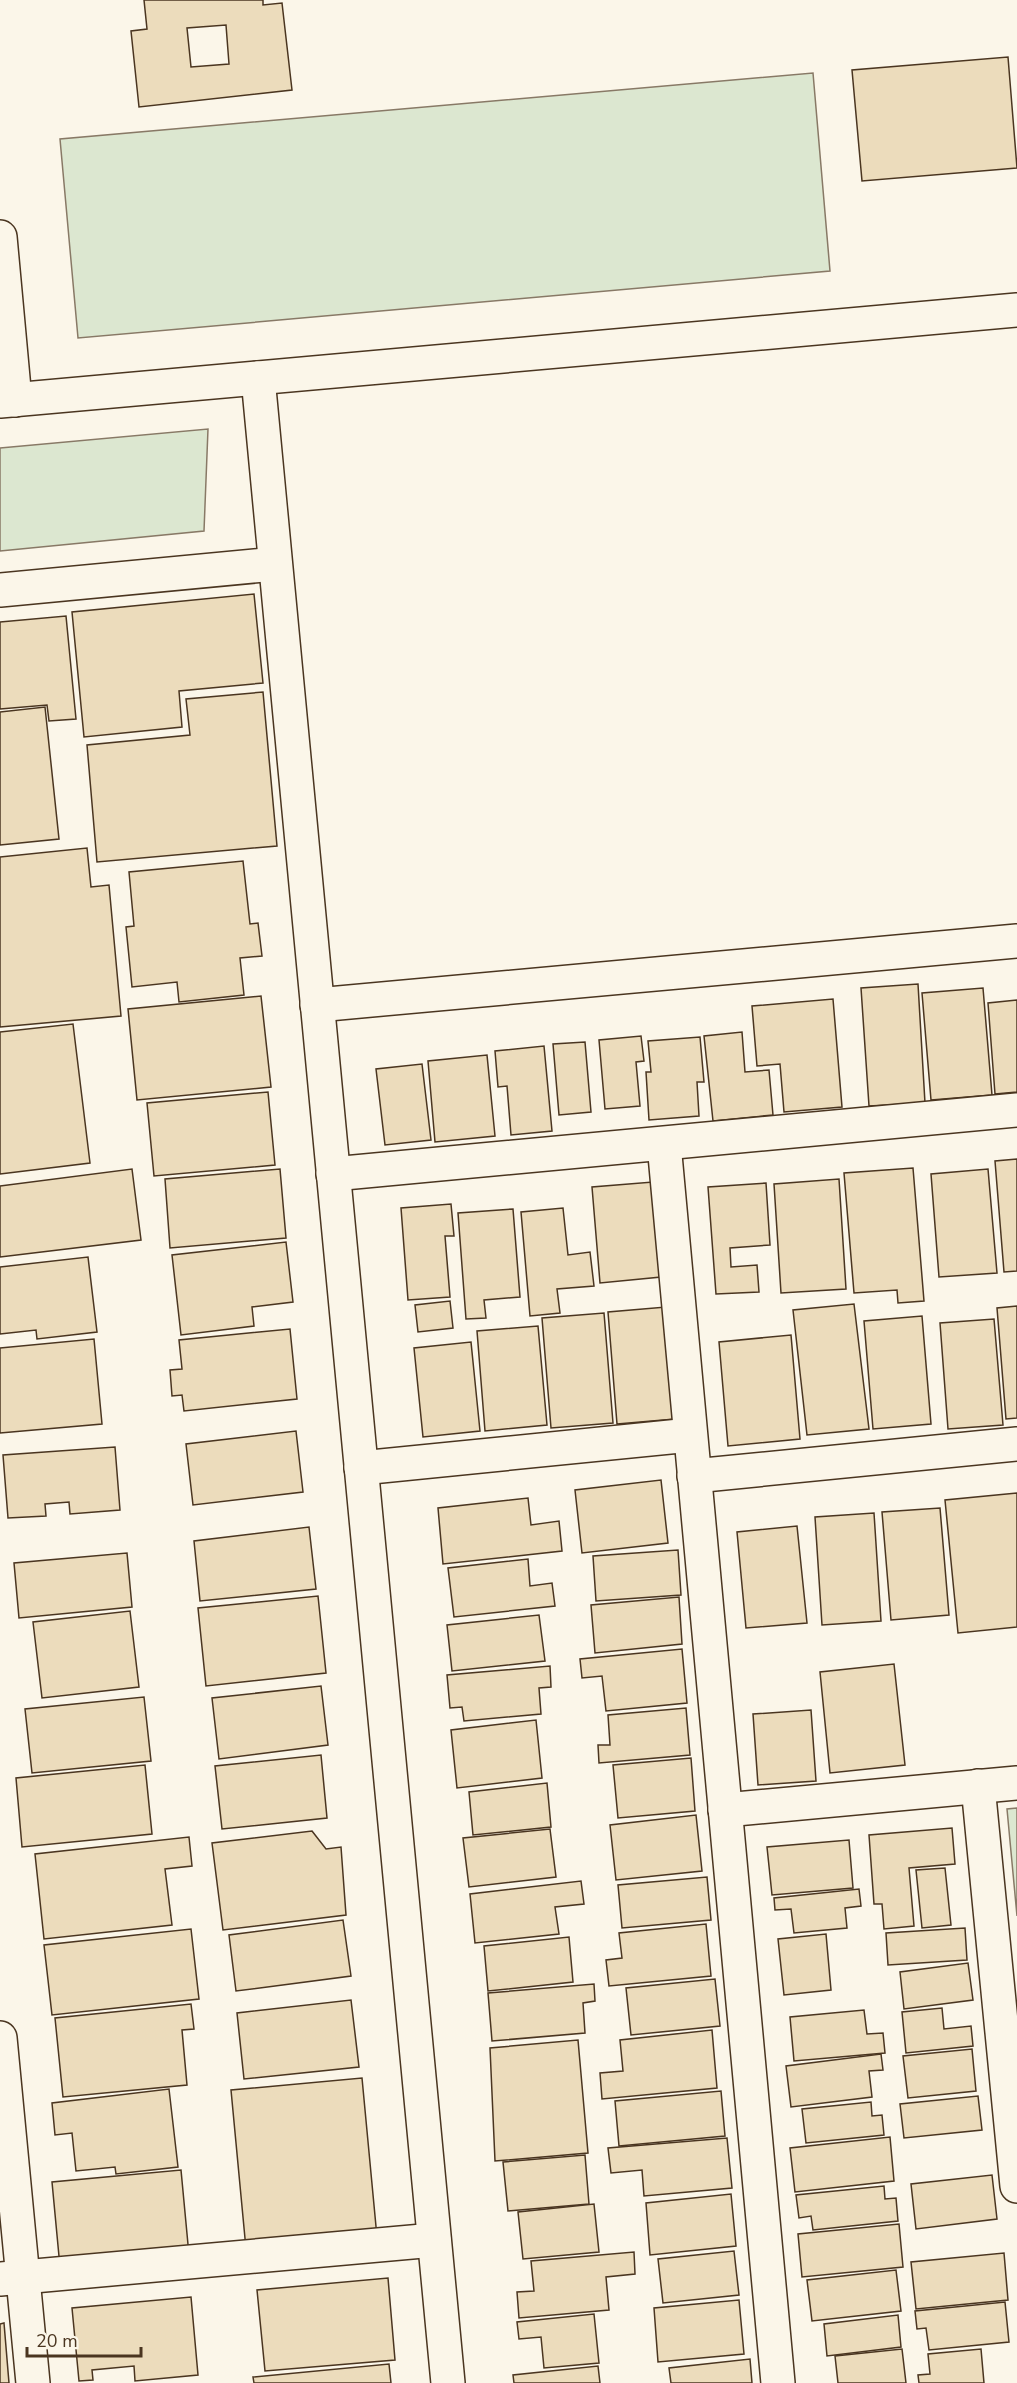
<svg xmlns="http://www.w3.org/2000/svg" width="1017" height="2383" font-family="'Nunito Sans',sans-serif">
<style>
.green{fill:#dce7d0;stroke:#887966;stroke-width:1.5}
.building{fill:#ecdcbc;stroke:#4a3520;stroke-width:1.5;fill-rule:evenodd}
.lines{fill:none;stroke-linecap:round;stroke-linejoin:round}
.street-casing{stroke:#4a3520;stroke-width:36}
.secondary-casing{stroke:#4a3520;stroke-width:36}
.street{stroke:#fbf6e9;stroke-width:33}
.secondary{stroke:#fbf6e9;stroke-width:33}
</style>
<rect width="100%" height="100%" fill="#fbf6e9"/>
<!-- green -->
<g class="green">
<path d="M 813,73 L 830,271 L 78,338 L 60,139 Z"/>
<path d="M 208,429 L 204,531 L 0,551 L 0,448 Z"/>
<path d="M 1017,1808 L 1017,1916 L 1007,1809 Z"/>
</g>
<!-- building -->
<g class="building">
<path d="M 144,0 L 263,0 L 263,5 L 282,3 L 292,90 L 139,107 L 131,31 L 147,29 ZM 226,25 L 229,64 L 191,67 L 187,28 Z"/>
<path d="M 1008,57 L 1017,168 L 862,181 L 852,70 Z"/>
<path d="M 254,594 L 263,683 L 179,691 L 182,727 L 84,737 L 72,612 Z"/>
<path d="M 66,616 L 76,719 L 49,721 L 47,705 L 0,709 L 0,622 Z"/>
<path d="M 263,692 L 277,846 L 97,862 L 87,745 L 190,735 L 186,699 Z"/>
<path d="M 45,707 L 59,839 L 0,845 L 0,712 Z"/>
<path d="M 87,848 L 91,887 L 109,885 L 121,1016 L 0,1027 L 0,857 Z"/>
<path d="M 243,861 L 250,924 L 258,923 L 262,956 L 240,958 L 244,995 L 179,1002 L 177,982 L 132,987 L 126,927 L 134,926 L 129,872 Z"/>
<path d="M 918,984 L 925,1103 L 869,1106 L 861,988 Z"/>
<path d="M 983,988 L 992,1095 L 931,1100 L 922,993 Z"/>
<path d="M 261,996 L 271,1087 L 137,1100 L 128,1009 Z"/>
<path d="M 833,999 L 842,1107 L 784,1112 L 780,1064 L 757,1066 L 752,1006 Z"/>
<path d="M 1017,1000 L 1017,1092 L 995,1094 L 988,1003 Z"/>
<path d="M 73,1024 L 90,1163 L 0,1174 L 0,1032 Z"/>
<path d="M 742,1032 L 745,1072 L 769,1070 L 773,1115 L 713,1121 L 704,1036 Z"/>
<path d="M 641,1036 L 644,1061 L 636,1062 L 640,1106 L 605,1109 L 599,1040 Z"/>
<path d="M 700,1037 L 704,1082 L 697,1082 L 699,1116 L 649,1120 L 646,1072 L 651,1072 L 648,1041 Z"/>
<path d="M 585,1042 L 591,1112 L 559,1115 L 553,1044 Z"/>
<path d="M 544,1046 L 552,1131 L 511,1135 L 507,1086 L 498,1087 L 495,1051 Z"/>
<path d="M 487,1055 L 495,1136 L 435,1142 L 428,1061 Z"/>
<path d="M 422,1064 L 431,1140 L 385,1145 L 376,1069 Z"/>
<path d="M 268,1092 L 275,1165 L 154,1176 L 147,1103 Z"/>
<path d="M 1017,1159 L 1017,1271 L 1004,1272 L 995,1161 Z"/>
<path d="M 913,1168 L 924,1301 L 898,1303 L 897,1290 L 854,1293 L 844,1173 Z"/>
<path d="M 132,1169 L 141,1240 L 0,1257 L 0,1186 Z"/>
<path d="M 280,1169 L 286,1238 L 170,1248 L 165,1179 Z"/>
<path d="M 988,1169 L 997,1273 L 939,1277 L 931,1174 Z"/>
<path d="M 839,1179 L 846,1289 L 781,1293 L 774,1184 Z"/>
<path d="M 653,1182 L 661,1277 L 600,1283 L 592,1187 Z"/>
<path d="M 766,1183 L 770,1245 L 730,1248 L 731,1267 L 757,1265 L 759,1292 L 716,1294 L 708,1187 Z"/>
<path d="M 451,1204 L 454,1236 L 445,1236 L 450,1297 L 408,1300 L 401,1208 Z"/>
<path d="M 563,1208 L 568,1255 L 590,1252 L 594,1286 L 557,1289 L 560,1313 L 530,1316 L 521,1212 Z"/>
<path d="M 513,1209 L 520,1297 L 484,1300 L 486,1318 L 466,1319 L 458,1213 Z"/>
<path d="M 286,1242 L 293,1302 L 252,1307 L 254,1326 L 181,1335 L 172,1255 Z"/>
<path d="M 88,1257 L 97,1332 L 37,1339 L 36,1330 L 0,1334 L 0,1267 Z"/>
<path d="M 450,1301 L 453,1328 L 418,1332 L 415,1305 Z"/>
<path d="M 854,1304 L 869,1429 L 807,1435 L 793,1310 Z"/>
<path d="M 1017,1306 L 1017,1418 L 1006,1419 L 997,1308 Z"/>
<path d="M 666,1307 L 675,1419 L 617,1424 L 608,1312 Z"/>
<path d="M 604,1313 L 613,1423 L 551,1428 L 542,1318 Z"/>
<path d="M 922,1316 L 931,1424 L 873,1429 L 864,1321 Z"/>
<path d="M 994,1319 L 1003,1425 L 948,1429 L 940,1323 Z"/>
<path d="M 538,1326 L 547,1425 L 485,1431 L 477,1331 Z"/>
<path d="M 290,1329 L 297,1399 L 184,1411 L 182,1395 L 172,1396 L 170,1370 L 182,1369 L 179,1340 Z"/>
<path d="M 791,1335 L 800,1439 L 728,1446 L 719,1342 Z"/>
<path d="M 94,1339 L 102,1424 L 0,1433 L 0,1348 Z"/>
<path d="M 471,1342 L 480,1431 L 423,1437 L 414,1348 Z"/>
<path d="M 296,1431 L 303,1492 L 193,1505 L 186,1444 Z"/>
<path d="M 115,1447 L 120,1510 L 70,1514 L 69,1502 L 45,1504 L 46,1516 L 8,1518 L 3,1455 Z"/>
<path d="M 661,1480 L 668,1543 L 582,1553 L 575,1490 Z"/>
<path d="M 1017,1493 L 1017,1627 L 958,1633 L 945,1500 Z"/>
<path d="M 528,1498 L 531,1525 L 559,1521 L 562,1551 L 443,1564 L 438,1508 Z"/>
<path d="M 940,1508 L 949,1615 L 891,1620 L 882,1512 Z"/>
<path d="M 874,1513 L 881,1621 L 822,1625 L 815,1517 Z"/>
<path d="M 797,1526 L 807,1623 L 746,1628 L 737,1532 Z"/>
<path d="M 309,1527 L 316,1589 L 200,1601 L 194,1541 Z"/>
<path d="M 678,1550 L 681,1595 L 596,1601 L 593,1556 Z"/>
<path d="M 127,1553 L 132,1607 L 19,1618 L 14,1563 Z"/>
<path d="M 528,1559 L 530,1586 L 552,1583 L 555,1606 L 454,1617 L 448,1568 Z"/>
<path d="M 318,1596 L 326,1673 L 206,1686 L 198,1608 Z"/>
<path d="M 679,1597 L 682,1644 L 595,1653 L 591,1605 Z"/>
<path d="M 130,1611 L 139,1687 L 42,1698 L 33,1622 Z"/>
<path d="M 539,1615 L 545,1661 L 452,1671 L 447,1625 Z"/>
<path d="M 682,1649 L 687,1703 L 606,1711 L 602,1676 L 582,1678 L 580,1659 Z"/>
<path d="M 894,1664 L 905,1765 L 830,1773 L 820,1672 Z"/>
<path d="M 550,1666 L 551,1687 L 539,1688 L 541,1714 L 464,1721 L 462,1707 L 450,1708 L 447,1675 Z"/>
<path d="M 321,1686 L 328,1745 L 219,1759 L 212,1698 Z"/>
<path d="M 144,1697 L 151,1761 L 32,1773 L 25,1709 Z"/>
<path d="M 686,1708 L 690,1755 L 599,1763 L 598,1745 L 610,1745 L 608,1715 Z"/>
<path d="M 811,1710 L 816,1781 L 758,1785 L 753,1714 Z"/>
<path d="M 536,1720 L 542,1778 L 457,1788 L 451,1730 Z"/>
<path d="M 321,1755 L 327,1818 L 222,1829 L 215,1766 Z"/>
<path d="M 691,1758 L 695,1811 L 618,1818 L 613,1765 Z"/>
<path d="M 145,1765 L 152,1834 L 22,1847 L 16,1778 Z"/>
<path d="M 547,1783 L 551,1827 L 473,1835 L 469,1792 Z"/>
<path d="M 696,1815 L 702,1871 L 616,1880 L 610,1825 Z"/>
<path d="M 952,1828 L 955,1864 L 909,1868 L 914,1926 L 884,1929 L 882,1904 L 874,1904 L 869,1835 Z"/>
<path d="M 550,1829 L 556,1877 L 469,1887 L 463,1838 Z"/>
<path d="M 312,1831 L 326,1849 L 341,1847 L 346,1915 L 223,1930 L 212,1843 Z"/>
<path d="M 189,1837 L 192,1866 L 165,1869 L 172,1925 L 44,1939 L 35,1854 Z"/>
<path d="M 849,1840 L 853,1888 L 772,1895 L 767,1847 Z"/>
<path d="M 945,1868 L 951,1925 L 922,1928 L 916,1870 Z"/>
<path d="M 707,1877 L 711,1920 L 622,1928 L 618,1885 Z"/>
<path d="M 581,1881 L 584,1904 L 555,1907 L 559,1934 L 475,1943 L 470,1894 Z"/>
<path d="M 859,1889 L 861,1906 L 845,1908 L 847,1928 L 794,1933 L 791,1909 L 775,1910 L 774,1898 Z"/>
<path d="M 343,1920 L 351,1976 L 236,1991 L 229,1935 Z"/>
<path d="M 706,1924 L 711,1976 L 609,1986 L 606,1960 L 622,1958 L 619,1933 Z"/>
<path d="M 965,1928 L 967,1960 L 888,1965 L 886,1933 Z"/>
<path d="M 191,1929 L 199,1999 L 52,2015 L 44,1945 Z"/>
<path d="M 826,1934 L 831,1990 L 784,1995 L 778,1939 Z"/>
<path d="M 569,1937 L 573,1982 L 488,1991 L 484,1946 Z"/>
<path d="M 968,1963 L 973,2000 L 904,2009 L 900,1972 Z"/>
<path d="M 715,1979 L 720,2026 L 631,2035 L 626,1988 Z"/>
<path d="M 594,1984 L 595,2001 L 583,2003 L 585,2033 L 492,2041 L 488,1993 Z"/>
<path d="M 351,2000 L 359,2067 L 244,2079 L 237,2013 Z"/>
<path d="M 191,2004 L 194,2029 L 182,2030 L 187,2085 L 63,2097 L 55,2018 Z"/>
<path d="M 942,2008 L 944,2029 L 971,2026 L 973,2046 L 906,2053 L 902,2012 Z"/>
<path d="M 864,2010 L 867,2034 L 883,2033 L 885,2053 L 794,2061 L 790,2017 Z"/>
<path d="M 712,2030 L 717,2088 L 602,2099 L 600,2073 L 623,2071 L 620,2040 Z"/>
<path d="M 578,2040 L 588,2153 L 495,2161 L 490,2048 Z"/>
<path d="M 972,2049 L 976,2091 L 908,2098 L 903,2056 Z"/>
<path d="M 881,2054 L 883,2070 L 869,2071 L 872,2097 L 791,2107 L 786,2066 Z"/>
<path d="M 362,2078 L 377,2237 L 246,2249 L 231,2090 Z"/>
<path d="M 169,2089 L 178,2167 L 116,2174 L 115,2167 L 76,2171 L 72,2133 L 55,2135 L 52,2103 Z"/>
<path d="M 721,2091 L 725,2136 L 619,2146 L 615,2101 Z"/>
<path d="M 978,2096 L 982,2130 L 904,2138 L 900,2104 Z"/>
<path d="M 871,2102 L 872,2116 L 882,2115 L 884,2135 L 806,2143 L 802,2109 Z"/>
<path d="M 890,2137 L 894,2181 L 795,2192 L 790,2148 Z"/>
<path d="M 727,2138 L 732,2188 L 644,2196 L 642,2170 L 611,2173 L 608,2148 Z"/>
<path d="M 585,2155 L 589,2204 L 508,2211 L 503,2162 Z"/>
<path d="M 181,2170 L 189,2255 L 60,2267 L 52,2182 Z"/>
<path d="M 992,2175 L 997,2219 L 916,2229 L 911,2184 Z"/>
<path d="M 884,2186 L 885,2199 L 896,2198 L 898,2221 L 813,2230 L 811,2216 L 799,2218 L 796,2195 Z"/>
<path d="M 731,2194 L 736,2246 L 650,2255 L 646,2203 Z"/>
<path d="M 594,2204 L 599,2252 L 523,2259 L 518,2212 Z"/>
<path d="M 899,2224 L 903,2267 L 802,2277 L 798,2234 Z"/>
<path d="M 734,2251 L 739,2295 L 663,2303 L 658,2259 Z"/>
<path d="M 634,2252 L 635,2274 L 606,2277 L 609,2310 L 519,2318 L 517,2292 L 534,2291 L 531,2261 Z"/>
<path d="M 1004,2253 L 1008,2300 L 916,2309 L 911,2262 Z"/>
<path d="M 896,2270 L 901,2311 L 812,2321 L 807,2280 Z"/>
<path d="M 388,2278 L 395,2360 L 265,2371 L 257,2290 Z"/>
<path d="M 191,2297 L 198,2375 L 135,2381 L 134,2366 L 92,2370 L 93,2380 L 79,2381 L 72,2308 Z"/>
<path d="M 739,2300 L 744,2354 L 658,2362 L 654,2308 Z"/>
<path d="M 1005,2302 L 1009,2342 L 929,2350 L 926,2328 L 917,2329 L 915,2311 Z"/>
<path d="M 594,2314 L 599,2363 L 544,2368 L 541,2337 L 519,2339 L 517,2322 Z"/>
<path d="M 898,2315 L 901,2347 L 827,2356 L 824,2324 Z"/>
<path d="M 4,2323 L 9,2383 L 0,2383 L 0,2324 Z"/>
<path d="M 902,2349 L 906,2383 L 838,2383 L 835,2356 Z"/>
<path d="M 981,2349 L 984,2383 L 919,2383 L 918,2375 L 930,2374 L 928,2354 Z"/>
<path d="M 750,2359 L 752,2383 L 671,2383 L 669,2368 Z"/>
<path d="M 389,2364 L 391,2383 L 254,2383 L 253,2377 Z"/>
<path d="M 598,2366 L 600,2383 L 514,2383 L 513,2375 Z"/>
</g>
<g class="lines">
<defs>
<g id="street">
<path d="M 0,237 L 15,400"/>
<path d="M 258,378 L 448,2383"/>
<path d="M 0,590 L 275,564"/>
<path d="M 317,1005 L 1017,941"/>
<path d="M 664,1144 L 778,2383"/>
<path d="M 333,1174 L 1017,1110"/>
<path d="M 361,1468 L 690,1435"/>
<path d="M 694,1476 L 1017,1444"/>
<path d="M 978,1786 L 1017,2186"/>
<path d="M 725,1810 L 1017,1783"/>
<path d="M 0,2038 L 33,2383"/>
<path d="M 0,2279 L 434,2240"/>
</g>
<path id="secondary" d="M 0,401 L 1017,310"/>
</defs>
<!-- street casing -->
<use href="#street" class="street-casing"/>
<!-- secondary casing -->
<use href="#secondary" class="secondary-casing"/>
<!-- street -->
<use href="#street" class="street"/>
<!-- secondary -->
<use href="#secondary" class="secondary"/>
</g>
<!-- scale -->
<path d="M27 2347v9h114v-9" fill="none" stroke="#4a3520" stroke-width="3"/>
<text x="36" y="2347" font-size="18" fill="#4a3520" stroke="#fbf6e9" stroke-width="4.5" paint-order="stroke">20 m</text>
</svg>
